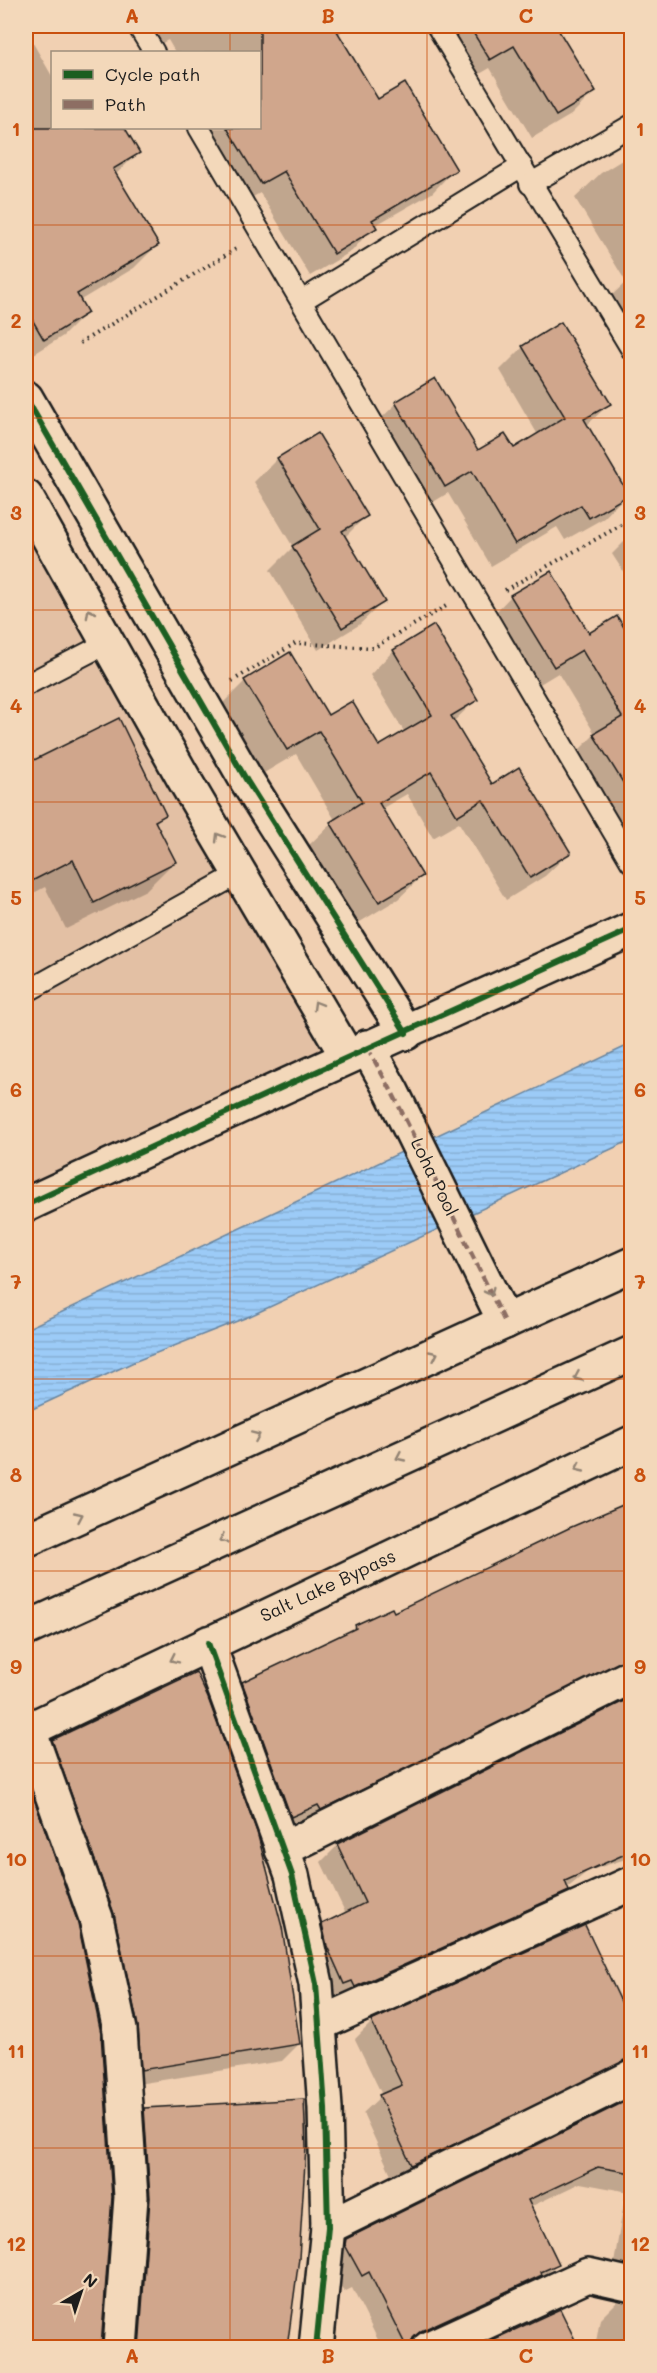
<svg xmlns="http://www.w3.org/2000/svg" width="657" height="2373" font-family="Mali,sans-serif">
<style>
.built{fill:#e3c0a4}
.water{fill:url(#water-rules);stroke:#69859f;stroke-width:1.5}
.shadow{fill:#0003}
.building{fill:#d0a68c;stroke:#1c1c1c;stroke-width:1.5}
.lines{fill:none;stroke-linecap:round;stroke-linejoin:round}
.lane-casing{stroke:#1c1c1c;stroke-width:24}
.street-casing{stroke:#1c1c1c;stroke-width:38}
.secondary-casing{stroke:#1c1c1c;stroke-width:38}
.primary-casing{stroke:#1c1c1c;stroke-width:38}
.path{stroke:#1c1c1c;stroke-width:4;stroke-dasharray:1.5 4.5;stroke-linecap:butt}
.lane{stroke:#f3d8ba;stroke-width:20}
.street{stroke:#f3d8ba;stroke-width:33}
.secondary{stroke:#f3d8ba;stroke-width:33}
.primary{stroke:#f3d8ba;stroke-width:33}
.quiet{stroke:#8d6e63;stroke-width:4.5;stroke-dasharray:9 4.5;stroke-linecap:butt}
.cycleway-casing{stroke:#f3d8ba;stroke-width:10}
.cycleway{stroke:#1b5e20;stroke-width:6}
.oneway{stroke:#928373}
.grid{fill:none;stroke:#c9500e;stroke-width:1.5;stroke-opacity:0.55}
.labels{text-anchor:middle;stroke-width:5;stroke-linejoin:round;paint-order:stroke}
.street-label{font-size:18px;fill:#1c1c1c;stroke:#f3d8ba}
.neatline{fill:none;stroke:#c9500e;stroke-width:2}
.grid-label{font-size:20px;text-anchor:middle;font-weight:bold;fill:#c9500e}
</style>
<defs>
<pattern id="water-rules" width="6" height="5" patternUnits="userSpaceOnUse" patternTransform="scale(1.5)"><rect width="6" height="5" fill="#9ccbf7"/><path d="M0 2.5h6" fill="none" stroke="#86aed3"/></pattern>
</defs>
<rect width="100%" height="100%" fill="#f1d0b2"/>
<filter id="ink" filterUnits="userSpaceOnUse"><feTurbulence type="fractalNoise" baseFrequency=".0167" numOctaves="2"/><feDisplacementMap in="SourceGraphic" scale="12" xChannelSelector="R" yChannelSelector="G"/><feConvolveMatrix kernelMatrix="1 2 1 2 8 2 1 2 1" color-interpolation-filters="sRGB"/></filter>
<g filter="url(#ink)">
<!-- built -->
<path class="built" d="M 26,530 L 331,1047 L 26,1187 Z"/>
<!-- water -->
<path class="water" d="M 631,1044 L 631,1140 L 250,1316 L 136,1361 L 26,1412 L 26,1329 Z"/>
<!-- shadow -->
<g class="shadow">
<path d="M 128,26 L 347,26 L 338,35 L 378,101 L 455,169 L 432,193 L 374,226 L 352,251 L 310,276 L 260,193 L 237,206 L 192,128 L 260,128 L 260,52 L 175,52 L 168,40 L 145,52 Z"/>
<path d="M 432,26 L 554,26 L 594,92 L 571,115 L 532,138 L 490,68 L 466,82 Z"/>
<path d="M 26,31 L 52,76 L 52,128 L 123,128 L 138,153 L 115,175 L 157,245 L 134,268 L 79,301 L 86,313 L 63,336 L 26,359 Z"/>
<path d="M 632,154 L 632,363 L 598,308 L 626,282 L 575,198 L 601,173 Z"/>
<path d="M 523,347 L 609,404 L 586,426 L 627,494 L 604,518 L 565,540 L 557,527 L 491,566 L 448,493 L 422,509 L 372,427 L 396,404 L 435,380 L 478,452 L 513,450 L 538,435 L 500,370 Z"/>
<path d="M 318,435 L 366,516 L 344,538 L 383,602 L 359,625 L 318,650 L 270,570 L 293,547 L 254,482 L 277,459 Z"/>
<path d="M 632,534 L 632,585 L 612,554 Z"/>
<path d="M 551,573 L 589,635 L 627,635 L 632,632 L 632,835 L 621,841 L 571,758 L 595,734 L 558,673 L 530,690 L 488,620 L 511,596 Z"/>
<path d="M 434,627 L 477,699 L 453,722 L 492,786 L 569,853 L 545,876 L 506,900 L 459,823 L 433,838 L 407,794 L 381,809 L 422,876 L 398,899 L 355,925 L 308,846 L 335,820 L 296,754 L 264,773 L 222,704 L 245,681 L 328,717 L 379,748 L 405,733 L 370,675 L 393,651 Z"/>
<path d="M 118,720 L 164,814 L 155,824 L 174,862 L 146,890 L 66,929 L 45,887 L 26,897 L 26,766 Z"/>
<path d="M 26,915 L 33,929 L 26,937 Z"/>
<path d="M 632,1502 L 632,1684 L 304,1826 L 301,1820 L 274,1833 L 226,1700 L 243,1683 L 349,1633 L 356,1626 L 394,1614 Z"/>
<path d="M 632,1699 L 632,1857 L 588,1871 L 566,1889 L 550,1907 L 338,2003 L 335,1996 L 327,2000 L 306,1942 L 323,1925 L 346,1914 L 321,1862 L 338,1845 Z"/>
<path d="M 53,1741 L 299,2044 L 282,2061 L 125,2086 L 36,1758 Z"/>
<path d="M 26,1780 L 76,1924 L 100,2348 L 26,2348 Z"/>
<path d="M 632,1955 L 632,2085 L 394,2181 L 363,2113 L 382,2095 L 355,2039 L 372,2022 L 620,2004 Z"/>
<path d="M 632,2100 L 632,2294 L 611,2282 L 625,2196 L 629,2192 L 580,2183 L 530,2207 L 557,2264 L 540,2281 L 524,2292 L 404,2348 L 382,2348 L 352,2288 L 344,2292 L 329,2263 L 329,2258 L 347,2240 Z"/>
<path d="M 145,2110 L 285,2348 L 124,2348 L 128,2127 Z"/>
<path d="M 617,2302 L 632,2304 L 632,2348 L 595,2348 L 600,2319 Z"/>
</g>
<!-- building -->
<g class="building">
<path d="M 260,26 L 334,26 L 378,99 L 405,83 L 457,170 L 372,220 L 377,228 L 334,254 L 284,171 L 261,184 L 227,128 L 260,128 Z"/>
<path d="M 469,26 L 556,26 L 596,92 L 556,116 L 514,46 L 490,60 Z"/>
<path d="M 26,128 L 125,128 L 140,153 L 113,169 L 159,245 L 77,294 L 88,313 L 44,340 L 26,309 Z"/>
<path d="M 561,322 L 611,404 L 584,419 L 629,495 L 589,518 L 581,505 L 515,544 L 472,471 L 445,487 L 395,402 L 435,378 L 478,450 L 505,434 L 514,448 L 565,417 L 522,346 Z"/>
<path d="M 318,433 L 368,516 L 342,531 L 385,602 L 342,628 L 292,546 L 320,529 L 277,458 Z"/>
<path d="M 551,571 L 589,633 L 617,616 L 632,640 L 632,797 L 593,734 L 622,717 L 582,650 L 554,667 L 510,595 Z"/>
<path d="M 434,625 L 478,700 L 451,716 L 492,784 L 519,767 L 571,853 L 530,878 L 483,800 L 457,816 L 431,772 L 379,803 L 423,876 L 379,902 L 330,822 L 362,802 L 319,731 L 287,750 L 244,680 L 290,652 L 328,715 L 352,701 L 379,746 L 432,715 L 393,650 Z"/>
<path d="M 119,718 L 166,815 L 155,821 L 176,862 L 94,903 L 73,860 L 26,884 L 26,764 Z"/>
<path d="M 632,1501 L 632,1658 L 321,1810 L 318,1805 L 291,1817 L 242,1682 L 356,1628 L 355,1625 L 392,1608 L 394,1612 L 569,1528 Z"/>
<path d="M 196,1672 L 208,1698 L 257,1832 L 282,1927 L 300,2044 L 141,2070 L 138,2026 L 114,1914 L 52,1740 Z"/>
<path d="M 632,1697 L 632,1851 L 565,1881 L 569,1891 L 355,1987 L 352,1981 L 344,1984 L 327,1946 L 322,1924 L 365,1903 L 337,1844 Z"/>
<path d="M 26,1776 L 78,1923 L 101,2033 L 112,2197 L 101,2348 L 26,2348 Z"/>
<path d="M 585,1925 L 632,2025 L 632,2059 L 411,2165 L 379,2095 L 402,2085 L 371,2021 Z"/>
<path d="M 632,2098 L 632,2173 L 598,2167 L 528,2200 L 559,2264 L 541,2272 L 542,2275 L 421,2331 L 413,2338 L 410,2348 L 407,2348 L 369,2272 L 362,2276 L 345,2245 L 346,2239 Z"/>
<path d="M 304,2099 L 306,2147 L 299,2258 L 287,2348 L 139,2348 L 150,2198 L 144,2108 Z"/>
<path d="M 560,2309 L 579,2348 L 475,2348 Z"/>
</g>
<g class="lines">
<defs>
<g id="lane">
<path d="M 138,26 L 154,52"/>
<path d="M 437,26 L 632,350"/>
<path d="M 199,128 L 631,862"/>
<path d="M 530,184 L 632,125"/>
<path d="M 303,300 L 522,166"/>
<path d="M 26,685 L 107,643"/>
<path d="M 26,992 L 240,873"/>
</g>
<g id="street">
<path d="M 367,1047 L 392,1092 L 505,1322"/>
<path d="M 208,1643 L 292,1875 L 316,1984 L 325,2108 L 328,2227 L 316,2348"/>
<path d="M 29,1730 L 96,1918 L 120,2030 L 131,2197 L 120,2348"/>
<path d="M 282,1850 L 632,1676"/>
<path d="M 319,2024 L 632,1883"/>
<path d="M 328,2227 L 632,2077"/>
<path d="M 429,2348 L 588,2275 L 632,2285"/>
</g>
<g id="secondary">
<path d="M 26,398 L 247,781 L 406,1033"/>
<path d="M 26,497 L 184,779 L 347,1056"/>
<path d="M 26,1205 C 227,1111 429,1021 632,929"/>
</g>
<g id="primary">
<path d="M 26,1540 L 632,1264"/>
<path d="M 26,1629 L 632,1353"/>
<path d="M 26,1731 L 632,1443"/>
</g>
</defs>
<!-- lane casing -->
<use href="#lane" class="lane-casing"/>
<!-- street casing -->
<use href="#street" class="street-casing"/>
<!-- secondary casing -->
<use href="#secondary" class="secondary-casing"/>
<!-- primary casing -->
<use href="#primary" class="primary-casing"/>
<!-- path -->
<g class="path">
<path d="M 80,343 L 236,249"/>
<path d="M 505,590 L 632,519"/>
<path d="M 232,681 L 296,643 L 373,648 L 448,605"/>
</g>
<!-- lane -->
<use href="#lane" class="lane"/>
<!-- street -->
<use href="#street" class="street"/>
<!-- secondary -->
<use href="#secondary" class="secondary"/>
<!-- primary -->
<use href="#primary" class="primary"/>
<!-- quiet -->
<path class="quiet" d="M 367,1047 L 392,1092 L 505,1322"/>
<defs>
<g id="cycleway">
<path d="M 26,398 L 247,781 L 406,1033"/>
<path d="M 26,1205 C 227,1111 429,1021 632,929"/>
<path d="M 208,1643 L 292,1875 L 316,1984 L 325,2108 L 328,2227 L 316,2348"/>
</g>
</defs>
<!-- cycleway casing -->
<use href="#cycleway" class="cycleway-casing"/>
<!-- cycleway -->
<use href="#cycleway" class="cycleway"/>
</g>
<!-- one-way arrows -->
<defs><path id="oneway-chevron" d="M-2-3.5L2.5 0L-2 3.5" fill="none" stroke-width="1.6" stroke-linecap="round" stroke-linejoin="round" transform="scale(1.5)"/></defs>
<g class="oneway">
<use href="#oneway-chevron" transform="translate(90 613) rotate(-119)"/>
<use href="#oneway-chevron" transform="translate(219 837) rotate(-121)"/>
<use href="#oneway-chevron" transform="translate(317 1005) rotate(-120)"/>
<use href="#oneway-chevron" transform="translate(490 1292) rotate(64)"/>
<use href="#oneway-chevron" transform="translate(434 1355) rotate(-25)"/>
<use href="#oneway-chevron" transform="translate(578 1377) rotate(156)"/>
<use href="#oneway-chevron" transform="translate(256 1436) rotate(-24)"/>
<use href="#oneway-chevron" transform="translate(400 1457) rotate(155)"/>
<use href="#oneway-chevron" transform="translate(579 1468) rotate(155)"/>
<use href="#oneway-chevron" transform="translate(79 1516) rotate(-25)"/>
<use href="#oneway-chevron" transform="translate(223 1539) rotate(156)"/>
<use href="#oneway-chevron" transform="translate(174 1659) rotate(154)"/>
</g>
</g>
<!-- grid -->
<path class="grid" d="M 230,26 L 230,52M 427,26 L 427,2348M 230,128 L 230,2348M 26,225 L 632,225M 26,418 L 632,418M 26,610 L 632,610M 26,802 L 632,802M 26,994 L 632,994M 26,1186 L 632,1186M 26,1379 L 632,1379M 26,1571 L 632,1571M 26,1763 L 632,1763M 26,1956 L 632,1956M 26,2148 L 632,2148"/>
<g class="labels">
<!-- street labels -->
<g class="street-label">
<text transform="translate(434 1177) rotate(64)" y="6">Loha Pool</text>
<text transform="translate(328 1586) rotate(-25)" y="6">Salt Lake Bypass</text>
</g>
</g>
<!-- margin -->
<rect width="657" height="2373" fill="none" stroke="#f3d8ba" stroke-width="66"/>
<!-- legend -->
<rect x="51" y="51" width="210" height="78" fill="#f3d8ba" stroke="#9d8d7b" stroke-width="1.5"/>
<rect x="63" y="70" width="30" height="9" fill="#1b5e20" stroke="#9d8d7b" stroke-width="1.5"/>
<text x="105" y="81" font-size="18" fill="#1c1c1c">Cycle path</text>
<rect x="63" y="100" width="30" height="9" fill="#8d6e63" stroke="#9d8d7b" stroke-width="1.5"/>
<text x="105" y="111" font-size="18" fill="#1c1c1c">Path</text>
<!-- north arrow -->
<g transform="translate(81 2292) rotate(39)" stroke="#f3d8ba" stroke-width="4.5" paint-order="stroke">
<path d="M0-4.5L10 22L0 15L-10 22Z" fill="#1c1c1c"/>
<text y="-9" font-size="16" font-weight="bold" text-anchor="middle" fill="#1c1c1c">N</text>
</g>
<rect x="33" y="33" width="591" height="2307" class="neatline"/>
<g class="grid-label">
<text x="132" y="23">A</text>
<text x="328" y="23">B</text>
<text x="526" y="23">C</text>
<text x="16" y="136">1</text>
<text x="640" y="136">1</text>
<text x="16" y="328">2</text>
<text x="640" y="328">2</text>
<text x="16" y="520">3</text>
<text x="640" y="520">3</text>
<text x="16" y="713">4</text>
<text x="640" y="713">4</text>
<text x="16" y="905">5</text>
<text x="640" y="905">5</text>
<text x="16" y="1097">6</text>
<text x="640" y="1097">6</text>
<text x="16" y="1289">7</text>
<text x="640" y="1289">7</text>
<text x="16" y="1482">8</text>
<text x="640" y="1482">8</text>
<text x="16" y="1674">9</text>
<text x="640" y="1674">9</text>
<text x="16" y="1866">10</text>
<text x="640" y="1866">10</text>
<text x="16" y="2058">11</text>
<text x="640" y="2058">11</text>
<text x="16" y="2251">12</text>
<text x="640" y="2251">12</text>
<text x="132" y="2363">A</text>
<text x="328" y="2363">B</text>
<text x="526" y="2363">C</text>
</g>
</svg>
